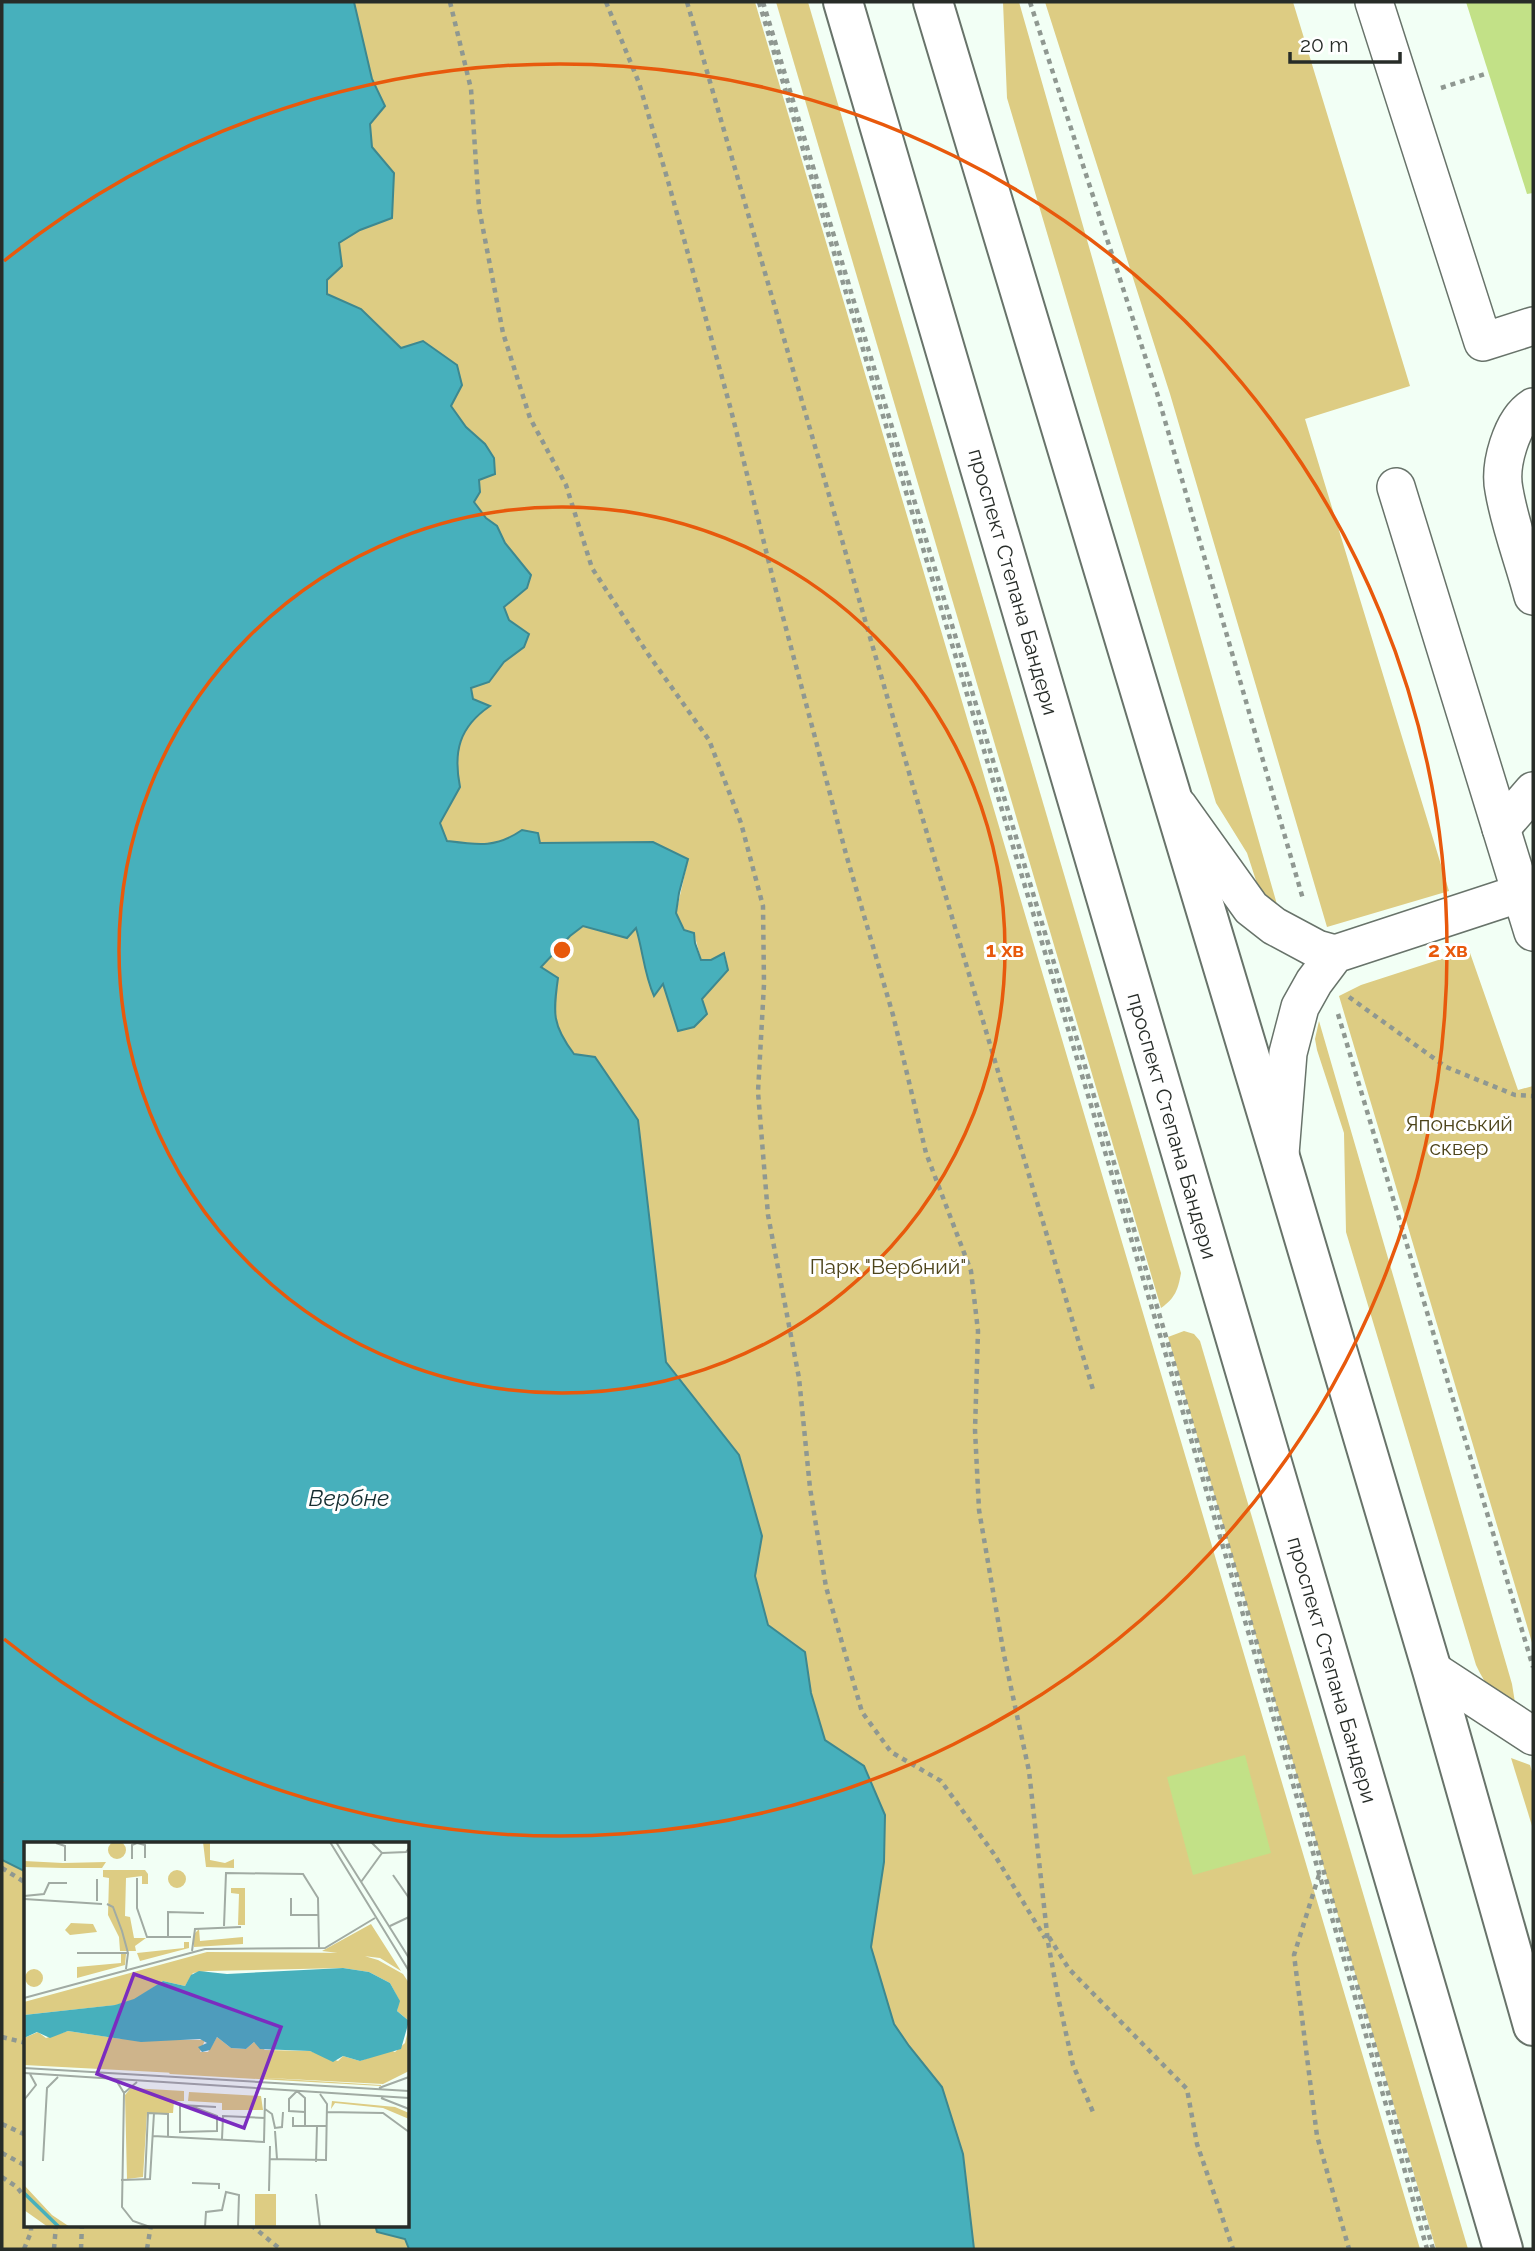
<svg xmlns="http://www.w3.org/2000/svg" width="1535" height="2251" font-family="Raleway,sans-serif">
<style>
.green{fill:#ddcc83}
.water{fill:#47b0bc;stroke:#3d8890;stroke-width:2}
.building{fill:#c2e187}
.lines{fill:none;stroke-linecap:round;stroke-linejoin:round}
.minor-casing{stroke:#68736a;stroke-width:40}
.major-casing{stroke:#68736a;stroke-width:42}
.path{stroke:#8f9891;stroke-width:4.5;stroke-dasharray:5 5;stroke-linecap:butt}
.minor{stroke:#fff;stroke-width:37}
.major{stroke:#fff;stroke-width:38}
.ring{fill:none;stroke:#e8590c;stroke-width:3.5}
.labels{text-anchor:middle;stroke-width:6;stroke-linejoin:round;paint-order:stroke}
.street-label{font-size:21px;fill:#272c28;stroke:#fff}
.park-label{font-size:21px;fill:#4d441b;stroke:#fff}
.water-label{font-size:23px;font-style:italic;fill:#162e31;stroke:#fff}
.inset-river{fill:none;stroke:#47b0bc;stroke-width:3.5}
.inset-road{fill:none;stroke:#a1aba3;stroke-width:2}
.view{fill:#7b2cbf;fill-opacity:0.15;stroke:#7b2cbf;stroke-width:3.5}
.inset-edge{fill:none;stroke:#272c28;stroke-width:3.5}
.centre{fill:#e8590c;stroke:#fff;stroke-width:3.5}
.ring-label{font-size:21px;text-anchor:middle;font-weight:bold;fill:#e8590c;stroke:#fff;stroke-width:6;stroke-linejoin:round;paint-order:stroke}
</style>
<rect width="100%" height="100%" fill="#f2fff5"/>
<!-- green -->
<g class="green">
<path d="M 354,2 L 755,2 L 1420,2249 L 974,2249 L 963,2154 L 909,2046 L 894,2024 L 871,1947 L 884,1862 L 864,1766 L 825,1740 L 811,1693 L 805,1652 L 768,1625 L 755,1576 L 762,1536 L 739,1455 L 666,1362 L 638,1120 L 574,1054 L 558,1033 L 554,1006 L 558,978 L 541,967 L 570,936 L 583,926 L 603,930 L 636,928 C 643,951 644,974 654,995 L 663,983 L 678,1031 L 701,999 L 728,970 L 725,953 L 711,960 L 701,960 L 694,933 L 684,930 L 676,913 L 688,860 L 653,842 L 540,843 L 523,830 C 495,848 478,844 447,841 L 440,823 L 460,787 C 453,752 459,727 490,706 L 473,699 L 471,688 L 489,682 L 504,662 L 524,647 L 529,634 L 509,620 L 504,607 L 531,575 L 505,543 L 497,526 L 486,518 L 474,502 L 485,444 L 466,427 L 451,406 L 462,385 L 439,353 L 423,341 L 401,348 L 361,309 L 327,294 L 327,280 L 342,266 L 339,243 L 360,230 L 392,218 L 394,173 L 372,147 L 370,124 L 385,105 L 372,79 Z"/>
<path d="M 776,2 L 808,2 L 1181,1273 C 1178,1290 1175,1298 1161,1308 Z"/>
<path d="M 1003,2 L 1019,2 L 1282,922 L 1265,908 L 1247,853 L 1216,803 L 1007,98 Z"/>
<path d="M 1045,2 L 1293,2 L 1410,386 L 1305,419 L 1449,891 L 1327,927 L 1170,394 Z"/>
<path d="M 1469,950 L 1518,1090 L 1533,1086 L 1533,1646 L 1339,996 L 1361,985 Z"/>
<path d="M 1319,1021 L 1512,1684 L 1517,1715 C 1497,1700 1487,1688 1476,1665 L 1346,1232 L 1344,1133 L 1317,1050 L 1315,1039 Z"/>
<path d="M 1184,1331 L 1194,1334 L 1200,1341 L 1468,2249 L 1436,2249 L 1168,1337 Z"/>
<path d="M 1511,1758 L 1530,1765 L 1533,1775 L 1533,1829 Z"/>
<path d="M 2,1860 L 26,1872 L 26,2225 L 375,2225 L 377,2232 L 406,2239 L 409,2249 L 2,2249 Z"/>
</g>
<!-- water -->
<path class="water" d="M 2,2 L 354,2 L 372,79 L 385,106 L 370,124 L 372,147 L 394,173 L 392,218 L 360,230 L 339,243 L 342,266 L 327,280 L 327,294 L 361,309 L 401,348 L 423,341 L 457,365 L 462,385 L 451,406 L 466,427 L 485,444 L 494,458 L 495,474 L 479,480 L 480,492 L 474,502 L 486,518 L 497,526 L 505,543 L 531,575 L 527,588 L 504,607 L 509,620 L 529,634 L 524,647 L 504,662 L 489,682 L 471,688 L 473,699 L 490,706 C 459,727 453,752 460,787 L 440,823 L 447,841 C 478,845 496,848 522,830 L 538,833 L 540,843 L 653,842 L 688,859 L 679,893 L 676,913 L 684,930 L 694,933 L 695,943 L 701,960 L 711,960 L 724,953 L 728,970 L 702,999 L 707,1014 L 694,1027 L 678,1031 L 663,984 L 654,996 C 644,974 643,951 636,928 L 627,938 L 583,926 L 570,936 L 541,967 L 558,978 C 553,1013 552,1025 574,1054 L 595,1057 L 638,1120 L 666,1362 L 739,1455 L 762,1536 L 755,1576 L 768,1625 L 805,1652 L 811,1693 L 825,1740 L 864,1766 L 885,1815 L 884,1862 L 871,1947 L 894,2024 L 909,2046 L 942,2087 L 963,2154 L 974,2249 L 409,2249 L 405,2239 L 377,2232 L 375,2225 L 408,2225 L 408,1843 L 26,1843 L 26,1872 L 2,1860 Z"/>
<!-- building -->
<g class="building">
<path d="M 1466,2 L 1533,2 L 1533,193 L 1527,194 Z"/>
<path d="M 1245,1755 L 1271,1853 L 1193,1875 L 1167,1777 Z"/>
</g>
<g class="lines">
<defs>
<g id="minor">
<path d="M 1374,2 L 1483,342 L 1533,326"/>
<path d="M 1533,407 C 1511,421 1499,466 1504,490 C 1510,526 1524,561 1533,596"/>
<path d="M 1396,487 L 1533,932"/>
<path d="M 1178,806 L 1251,908 L 1274,926 L 1317,949 L 1335,954"/>
<path d="M 1501,828 L 1533,791"/>
<path d="M 1280,1154 L 1288,1053 L 1300,1007 L 1314,982 L 1335,954 L 1521,893"/>
<path d="M 1432,1670 L 1533,1736"/>
</g>
<g id="major">
<path d="M 843,2 L 1503,2249"/>
<path d="M 933,2 L 1280,1157 L 1432,1670 L 1533,2026"/>
</g>
</defs>
<!-- minor casing -->
<use href="#minor" class="minor-casing"/>
<!-- major casing -->
<use href="#major" class="major-casing"/>
<!-- path -->
<g class="path">
<path d="M 450,2 L 471,89 L 479,208 L 503,333 L 530,418 L 566,485 L 592,568 L 648,654 L 709,740 L 741,823 L 763,906 L 764,984 L 758,1092 L 768,1215 L 799,1378 L 810,1488 L 826,1587 L 862,1712 L 891,1752 L 941,1781 L 994,1854 L 1045,1938"/>
<path d="M 606,2 L 639,83 L 668,181 L 731,410 L 775,587 L 846,854 L 893,1015 L 926,1153 L 971,1271 L 978,1331 L 975,1430 L 979,1510 L 1004,1655 L 1029,1771 L 1048,1942 L 1058,1997 L 1073,2065 L 1093,2112"/>
<path d="M 687,2 L 912,783 L 1094,1393"/>
<path d="M 759,2 C 982,751 1214,1497 1427,2249"/>
<path d="M 763,2 C 990,750 1218,1498 1433,2249"/>
<path d="M 1030,2 L 1157,393 L 1303,899"/>
<path d="M 1441,88 L 1488,73"/>
<path d="M 1349,997 L 1446,1067 L 1515,1095 L 1533,1096"/>
<path d="M 1338,1014 L 1533,1667"/>
<path d="M 2,1783 L 2,1782"/>
<path d="M 2,1868 L 26,1883"/>
<path d="M 1319,1875 L 1294,1955 L 1317,2136 L 1349,2249"/>
<path d="M 1049,1937 L 1069,1969 L 1187,2089 L 1197,2144 L 1233,2249"/>
<path d="M 2,2037 L 26,2043"/>
<path d="M 2,2124 L 26,2135"/>
<path d="M 2,2153 L 26,2166"/>
<path d="M 2,2177 L 17,2187 L 26,2199"/>
<path d="M 251,2225 L 280,2249"/>
<path d="M 24,2249 L 31,2232 L 31,2225"/>
<path d="M 54,2249 L 56,2225"/>
<path d="M 81,2249 L 82,2225"/>
<path d="M 147,2249 L 151,2225"/>
</g>
<!-- minor -->
<use href="#minor" class="minor"/>
<!-- major -->
<use href="#major" class="major"/>
</g>
<!-- distance rings -->
<g class="ring">
<circle cx="562" cy="950" r="443"/>
<path d="M4 261A886 886 0 1 1 4 1639"/>
</g>
<g class="labels">
<!-- street labels -->
<g class="street-label">
<text transform="translate(1013 582) rotate(74)" y="7">проспект Степана Бандери</text>
<text transform="translate(1172 1126) rotate(74)" y="7">проспект Степана Бандери</text>
<text transform="translate(1332 1670) rotate(74)" y="7">проспект Степана Бандери</text>
</g>
<!-- park labels -->
<g class="park-label">
<text x="1459" y="1131">Японський<tspan x="1459" dy="24">сквер</tspan></text>
<text x="888" y="1274">Парк "Вербний"</text>
</g>
<!-- water labels -->
<g class="water-label">
<text x="349" y="1506">Вербне</text>
</g>
</g>
<!-- overview -->
<g transform="translate(24 1842)">
<rect width="385" height="385" fill="#f2fff5"/>
<path d="M84 8a9 9 0 1 1 18 0a9 9 0 1 1-18 0ZM 179,0 L 186,1 L 186,18 L 201,21 L 210,17 L 210,26 L 182,25 ZM 0,19 L 39,21 L 82,20 L 78,26 L 39,26 L 0,25 ZM 79,28 L 121,28 L 124,32 L 124,42 L 118,42 L 118,34 L 102,36 L 101,74 L 106,75 L 110,96 L 122,96 L 111,104 L 112,109 L 96,109 L 95,95 L 84,73 L 85,36 L 79,35 ZM144 37a9 9 0 1 1 18 0a9 9 0 1 1-18 0ZM 207,46 L 221,46 L 221,83 L 214,83 L 215,52 L 207,51 ZM 47,81 L 69,82 L 73,90 L 46,93 L 41,88 ZM 347,82 L 377,129 L 356,116 L 298,109 ZM 175,87 L 176,99 L 219,95 L 219,102 L 170,105 L 170,92 ZM 160,100 L 165,100 L 165,106 L 116,119 L 113,111 L 160,106 ZM 183,110 L 330,111 L 354,118 L 379,132 L 385,141 L 385,179 L 373,169 L 375,158 L 366,141 L 345,130 L 319,126 L 184,129 L 169,131 L 161,144 L 139,139 L 110,158 L 92,163 L 0,173 L 0,160 ZM 97,112 L 102,112 L 101,123 L 53,136 L 53,125 L 97,121 ZM1 136a9 9 0 1 1 18 0a9 9 0 1 1-18 0ZM 385,184 L 385,229 L 359,242 L 0,223 L 0,196 L 14,190 L 22,196 L 44,189 L 98,197 L 181,198 L 176,210 L 184,210 L 193,195 L 207,206 L 222,207 L 230,200 L 241,208 L 286,209 L 314,219 L 319,214 L 336,219 L 366,208 L 371,210 L 381,201 ZM 144,230 L 357,243 L 357,244 L 146,232 ZM 107,246 L 160,249 L 160,259 L 150,259 L 149,271 L 123,271 L 119,335 L 103,337 L 101,253 ZM 165,250 L 237,254 L 239,268 L 198,268 L 198,261 L 164,259 ZM 308,259 L 371,265 L 385,271 L 385,277 L 359,266 L 311,261 L 307,267 ZM 0,343 L 28,373 L 46,385 L 24,385 L 0,368 ZM 231,352 L 252,352 L 252,385 L 231,385 Z" fill="#ddcc83"/>
<path d="M 319,126 L 345,130 L 366,141 L 376,159 L 373,169 L 385,179 L 377,207 L 336,219 L 319,214 L 309,220 L 286,209 L 236,207 L 230,200 L 222,207 L 207,206 L 193,195 L 186,208 L 178,210 L 174,205 L 183,201 L 176,197 L 117,200 L 44,189 L 26,196 L 13,190 L 0,196 L 0,173 L 91,163 L 110,157 L 139,139 L 161,144 L 167,133 L 175,129 L 203,132 Z" fill="#47b0bc"/>
<path class="inset-river" d="M 0,351 L 35,385"/>
<path class="inset-road" d="M 306,0 L 385,129M 312,0 L 385,116M 347,0 L 358,11 L 382,10 L 385,6M 32,1 L 41,4 L 41,19M 108,17 L 108,3 L 113,1 L 121,3 L 121,16M 369,33 L 385,56M 113,36 L 113,66 L 123,95 L 167,95M 337,40 L 358,11M 0,54 L 20,52 L 25,41 L 43,41M 267,56 L 267,73 L 295,73M 0,57 L 78,62M 73,59 L 73,37M 83,62 L 89,65 L 98,89 L 104,111 L 102,127M 200,84 L 202,31 L 279,32 L 294,56 L 295,106M 366,84 L 385,75M 144,95 L 144,70 L 180,71M 168,109 L 171,87 L 217,85M 53,111 L 104,111M 0,156 L 181,107 L 301,106 L 351,76M 0,226 L 385,249M 0,231 L 385,256M 92,238 L 100,251 L 113,240M 355,246 L 385,235M 100,251 L 98,365 L 109,379 L 126,385M 357,256 L 385,267M 0,258 L 12,243 L 6,232M 167,264 L 193,274 L 193,289 L 156,290 L 156,264 L 157,263 L 192,265M 241,267 L 248,272 L 251,286 L 258,285 L 259,270M 281,270 L 265,269 L 265,257 L 273,249 L 281,256 L 281,284M 303,270 L 359,271 L 385,290M 269,275 L 269,284 L 302,284M 251,289 L 253,317M 129,294 L 240,300 L 241,256M 198,297 L 199,274 L 241,276M 246,317 L 302,318 L 303,262 L 296,252M 19,319 L 23,246 L 34,235M 292,320 L 293,284M 97,338 L 126,337 L 130,271M 121,338 L 124,271 L 144,272 L 144,295M 168,341 L 195,342 L 195,347M 245,349 L 246,304M 292,352 L 296,385M 181,385 L 182,370 L 198,368 L 202,350 L 215,353 L 214,385"/>
<path class="view" d="M 110,132 L 257,185 L 220,286 L 73,232 Z"/>
<rect width="385" height="385" class="inset-edge"/>
</g>
<circle cx="562" cy="950" r="10" class="centre"/>
<g class="ring-label">
<text x="1005" y="957">1 хв</text>
<text x="1448" y="957">2 хв</text>
</g>
<!-- border -->
<rect width="1535" height="2251" fill="none" stroke="#272c28" stroke-width="7"/>
<!-- scale -->
<path d="M1290 52v10h110v-10" fill="none" stroke="#272c28" stroke-width="3.5"/>
<text x="1300" y="52" font-size="21" fill="#272c28" stroke="#ffffff" stroke-width="5" paint-order="stroke">20 m</text>
</svg>
